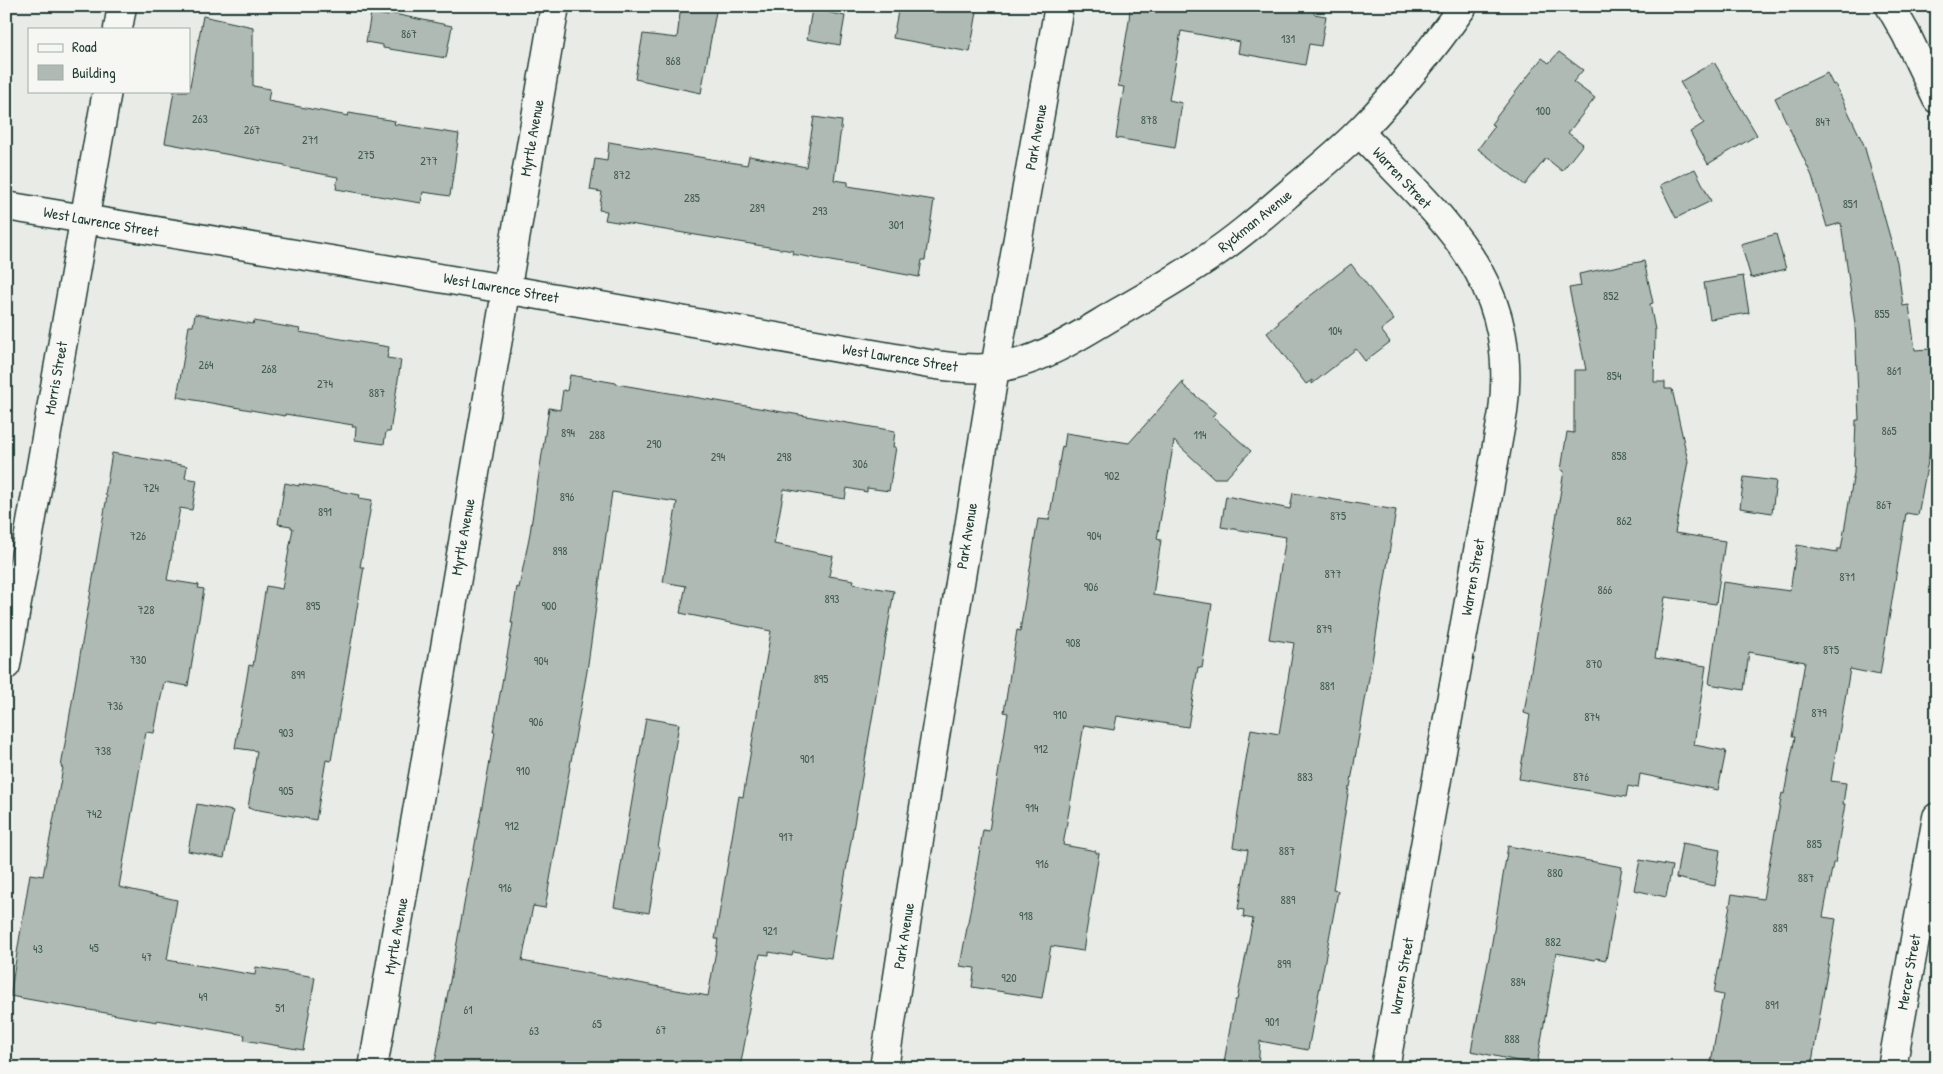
<svg xmlns="http://www.w3.org/2000/svg" width="1943" height="1074" font-family="'Patrick Hand',sans-serif">
<style>
.building{fill:#b0bab5;stroke:#1f3d34;fill-rule:evenodd}
.lines{fill:none;stroke-linecap:round;stroke-linejoin:round}
.street-casing{stroke:#1f3d34;stroke-width:31}
.street{stroke:#f6f6f2;stroke-width:28}
.labels{text-anchor:middle;stroke-width:5;stroke-linejoin:round;paint-order:stroke}
.number-label{font-size:12px;fill:#435c54}
.street-label{font-size:15px;fill:#1f3d34;stroke:#f6f6f2}
</style>
<rect width="100%" height="100%" fill="#e9ebe7"/>
<filter id="ink" filterUnits="userSpaceOnUse"><feTurbulence type="fractalNoise" baseFrequency=".02" numOctaves="2"/><feDisplacementMap in="SourceGraphic" scale="10" xChannelSelector="R" yChannelSelector="G"/><feConvolveMatrix kernelMatrix="1 2 1 2 8 2 1 2 1" color-interpolation-filters="sRGB"/></filter>
<g filter="url(#ink)">
<!-- building -->
<g class="building">
<path d="M 681,6 L 717,6 L 701,93 L 635,79 L 643,34 L 677,38 Z"/>
<path d="M 899,6 L 978,6 L 970,52 L 893,38 Z"/>
<path d="M 1130,6 L 1285,6 L 1314,11 L 1314,14 L 1326,16 L 1321,46 L 1309,44 L 1305,65 L 1238,53 L 1240,42 L 1181,31 L 1169,100 L 1182,103 L 1175,148 L 1116,138 L 1124,87 L 1118,86 L 1129,21 Z"/>
<path d="M 812,9 L 845,16 L 840,45 L 807,39 Z"/>
<path d="M 371,13 L 388,16 L 389,13 L 452,26 L 446,58 L 383,48 L 383,45 L 366,42 Z"/>
<path d="M 203,16 L 253,27 L 253,86 L 270,89 L 268,101 L 348,116 L 349,113 L 395,121 L 394,124 L 459,134 L 450,196 L 423,192 L 421,203 L 336,189 L 338,177 L 285,167 L 285,165 L 165,143 L 174,91 L 189,91 Z"/>
<path d="M 1559,52 L 1583,70 L 1573,82 L 1595,98 L 1568,133 L 1583,144 L 1562,171 L 1546,158 L 1525,185 L 1478,149 L 1495,126 L 1491,124 L 1542,58 L 1549,63 Z"/>
<path d="M 1714,62 L 1757,135 L 1708,164 L 1690,132 L 1704,123 L 1680,82 Z"/>
<path d="M 1827,73 L 1833,85 L 1835,84 L 1864,145 L 1897,262 L 1903,306 L 1909,305 L 1915,350 L 1930,349 L 1933,411 L 1929,456 L 1918,515 L 1906,513 L 1880,675 L 1850,669 L 1831,781 L 1846,783 L 1843,804 L 1845,804 L 1835,863 L 1833,863 L 1823,917 L 1836,919 L 1811,1068 L 1710,1068 L 1723,995 L 1714,993 L 1732,894 L 1763,899 L 1782,793 L 1784,794 L 1795,737 L 1792,737 L 1805,662 L 1749,652 L 1744,690 L 1709,684 L 1723,582 L 1790,591 L 1797,545 L 1837,552 L 1837,549 L 1841,549 L 1854,473 L 1856,420 L 1859,420 L 1855,324 L 1841,223 L 1827,227 L 1812,176 L 1775,98 Z"/>
<path d="M 814,117 L 842,121 L 834,180 L 848,182 L 848,186 L 934,200 L 925,260 L 922,260 L 919,277 L 792,254 L 793,251 L 605,220 L 607,211 L 599,210 L 602,192 L 590,190 L 595,159 L 607,161 L 609,142 L 747,165 L 749,156 L 806,167 Z"/>
<path d="M 1695,169 L 1711,201 L 1676,218 L 1660,185 Z"/>
<path d="M 1776,234 L 1786,269 L 1751,278 L 1741,244 Z"/>
<path d="M 1644,261 L 1653,303 L 1650,304 L 1655,330 L 1654,382 L 1665,382 L 1665,389 L 1672,389 L 1688,461 L 1675,533 L 1725,541 L 1716,604 L 1665,597 L 1655,658 L 1706,666 L 1694,745 L 1726,751 L 1718,790 L 1640,774 L 1638,788 L 1628,786 L 1626,797 L 1519,779 L 1530,715 L 1524,713 L 1564,471 L 1561,470 L 1567,432 L 1574,433 L 1574,370 L 1586,370 L 1569,288 L 1581,286 L 1579,274 Z"/>
<path d="M 1351,264 L 1394,320 L 1381,330 L 1390,342 L 1365,361 L 1356,349 L 1312,384 L 1312,380 L 1306,384 L 1267,333 L 1279,323 L 1278,321 Z"/>
<path d="M 1743,276 L 1749,313 L 1710,319 L 1704,283 Z"/>
<path d="M 195,314 L 253,324 L 254,321 L 300,329 L 299,332 L 389,347 L 387,358 L 401,360 L 390,432 L 386,432 L 384,444 L 355,440 L 356,427 L 352,427 L 353,425 L 285,414 L 285,416 L 177,397 L 189,326 L 193,326 Z"/>
<path d="M 570,375 L 616,383 L 616,384 L 895,431 L 893,447 L 896,447 L 889,491 L 867,488 L 867,492 L 847,488 L 845,499 L 784,489 L 774,544 L 833,556 L 829,576 L 854,580 L 853,584 L 894,591 L 831,958 L 793,952 L 792,956 L 769,952 L 769,955 L 760,954 L 745,1029 L 747,1030 L 740,1068 L 462,1068 L 435,1063 L 482,806 L 495,732 L 493,732 L 513,623 L 511,623 L 517,587 L 519,588 L 530,533 L 549,408 L 560,410 L 563,390 L 567,391 ZM 612,492 L 677,502 L 663,582 L 686,586 L 680,613 L 771,631 L 743,797 L 739,796 L 715,939 L 718,939 L 708,996 L 522,961 L 533,906 L 545,908 L 587,671 Z"/>
<path d="M 1184,381 L 1183,385 L 1216,413 L 1212,416 L 1251,451 L 1226,478 L 1214,478 L 1174,441 L 1157,539 L 1161,540 L 1153,595 L 1212,604 L 1202,668 L 1198,667 L 1188,727 L 1117,716 L 1114,730 L 1084,725 L 1063,845 L 1096,851 L 1096,853 L 1099,853 L 1083,951 L 1051,946 L 1042,998 L 972,987 L 975,968 L 960,966 L 977,873 L 976,873 L 983,830 L 989,831 L 1008,713 L 1004,712 L 1017,630 L 1020,631 L 1038,519 L 1049,520 L 1062,446 L 1064,447 L 1066,433 L 1129,443 Z"/>
<path d="M 112,453 L 187,466 L 185,478 L 197,480 L 192,510 L 180,508 L 167,580 L 199,585 L 198,588 L 204,589 L 188,686 L 164,682 L 154,733 L 146,732 L 119,887 L 177,900 L 167,960 L 255,975 L 256,967 L 315,977 L 303,1050 L 244,1040 L 245,1035 L 157,1020 L 157,1022 L 10,996 L 30,874 L 43,876 L 63,768 L 61,767 L 107,496 L 105,495 Z"/>
<path d="M 1744,477 L 1776,481 L 1772,513 L 1740,508 Z"/>
<path d="M 285,483 L 299,486 L 299,484 L 360,495 L 359,498 L 372,500 L 360,567 L 364,567 L 331,761 L 326,760 L 316,820 L 248,808 L 257,751 L 235,748 L 249,665 L 253,666 L 266,586 L 282,589 L 293,528 L 291,528 L 291,526 L 278,524 Z"/>
<path d="M 1293,493 L 1396,510 L 1373,655 L 1350,787 L 1349,787 L 1333,890 L 1338,891 L 1308,1050 L 1260,1041 L 1258,1068 L 1223,1068 L 1235,1000 L 1237,1000 L 1253,919 L 1243,917 L 1244,910 L 1238,909 L 1248,850 L 1233,847 L 1244,772 L 1251,729 L 1279,734 L 1294,643 L 1269,639 L 1286,537 L 1221,527 L 1226,496 L 1290,509 Z"/>
<path d="M 646,718 L 679,724 L 658,848 L 660,849 L 649,913 L 614,907 Z"/>
<path d="M 197,804 L 233,811 L 224,858 L 188,851 Z"/>
<path d="M 1682,843 L 1720,850 L 1715,886 L 1676,878 Z"/>
<path d="M 1508,846 L 1622,867 L 1606,960 L 1596,958 L 1595,960 L 1556,953 L 1537,1065 L 1471,1051 L 1492,942 Z"/>
<path d="M 1640,860 L 1672,866 L 1666,897 L 1634,890 Z"/>
</g>
<g class="lines">
<defs>
<g id="street">
<path d="M 1890,6 L 1906,34 L 1937,99"/>
<path d="M 118,29 L 122,6"/>
<path d="M 1359,132 C 1442,220 1520,278 1503,412 L 1385,1068"/>
<path d="M 6,206 L 505,289 L 929,364 C 956,368 984,371 1011,365 C 1050,356 1086,331 1119,312 C 1149,295 1178,278 1206,259 C 1238,238 1266,213 1295,188 C 1317,170 1340,151 1360,131 C 1398,92 1432,50 1463,6"/>
<path d="M 6,665 L 107,91"/>
<path d="M 373,1068 L 555,6"/>
<path d="M 884,1068 L 933,749 L 995,368 L 1059,6"/>
<path d="M 1892,1068 L 1937,817"/>
</g>
</defs>
<!-- street casing -->
<use href="#street" class="street-casing"/>
<!-- street -->
<use href="#street" class="street"/>
</g>
</g>
<g class="labels">
<!-- number labels -->
<g class="number-label">
<text x="409" y="38">867</text>
<text x="1288" y="43">131</text>
<text x="673" y="65">868</text>
<text x="1543" y="115">100</text>
<text x="200" y="123">263</text>
<text x="1149" y="124">878</text>
<text x="1823" y="126">847</text>
<text x="252" y="134">267</text>
<text x="310" y="144">271</text>
<text x="366" y="159">275</text>
<text x="429" y="165">277</text>
<text x="622" y="179">872</text>
<text x="692" y="202">285</text>
<text x="1850" y="208">851</text>
<text x="757" y="212">289</text>
<text x="820" y="215">293</text>
<text x="896" y="229">301</text>
<text x="1611" y="300">852</text>
<text x="1882" y="318">855</text>
<text x="1335" y="335">104</text>
<text x="206" y="369">264</text>
<text x="269" y="373">268</text>
<text x="1894" y="375">861</text>
<text x="1614" y="380">854</text>
<text x="325" y="388">274</text>
<text x="377" y="397">887</text>
<text x="1889" y="435">865</text>
<text x="568" y="437">894</text>
<text x="597" y="439">288</text>
<text x="1200" y="439">114</text>
<text x="654" y="448">290</text>
<text x="1619" y="460">858</text>
<text x="718" y="461">294</text>
<text x="784" y="461">298</text>
<text x="860" y="468">306</text>
<text x="1112" y="480">902</text>
<text x="151" y="492">724</text>
<text x="567" y="501">896</text>
<text x="1884" y="509">867</text>
<text x="325" y="516">891</text>
<text x="1338" y="520">875</text>
<text x="1624" y="525">862</text>
<text x="138" y="540">726</text>
<text x="1094" y="540">904</text>
<text x="560" y="555">898</text>
<text x="1333" y="578">877</text>
<text x="1847" y="581">871</text>
<text x="1091" y="591">906</text>
<text x="1605" y="594">866</text>
<text x="832" y="603">893</text>
<text x="313" y="610">895</text>
<text x="549" y="610">900</text>
<text x="146" y="614">728</text>
<text x="1324" y="633">879</text>
<text x="1073" y="647">908</text>
<text x="1831" y="654">875</text>
<text x="138" y="664">730</text>
<text x="541" y="665">904</text>
<text x="1594" y="668">870</text>
<text x="298" y="679">899</text>
<text x="821" y="683">895</text>
<text x="1327" y="690">881</text>
<text x="115" y="710">736</text>
<text x="1819" y="717">879</text>
<text x="1060" y="719">910</text>
<text x="1592" y="721">874</text>
<text x="536" y="726">906</text>
<text x="286" y="737">903</text>
<text x="1041" y="753">912</text>
<text x="103" y="755">738</text>
<text x="807" y="763">901</text>
<text x="523" y="775">910</text>
<text x="1305" y="781">883</text>
<text x="1581" y="781">876</text>
<text x="286" y="795">905</text>
<text x="1032" y="812">914</text>
<text x="94" y="818">742</text>
<text x="512" y="830">912</text>
<text x="786" y="841">917</text>
<text x="1814" y="848">885</text>
<text x="1287" y="855">887</text>
<text x="1042" y="868">916</text>
<text x="1555" y="877">880</text>
<text x="1806" y="882">887</text>
<text x="505" y="892">916</text>
<text x="1288" y="904">889</text>
<text x="1026" y="920">918</text>
<text x="1780" y="932">889</text>
<text x="770" y="935">921</text>
<text x="1553" y="946">882</text>
<text x="94" y="952">45</text>
<text x="38" y="953">43</text>
<text x="147" y="961">47</text>
<text x="1284" y="968">899</text>
<text x="1009" y="982">920</text>
<text x="1518" y="986">884</text>
<text x="203" y="1001">49</text>
<text x="1772" y="1009">891</text>
<text x="280" y="1012">51</text>
<text x="468" y="1014">61</text>
<text x="1272" y="1026">901</text>
<text x="597" y="1028">65</text>
<text x="661" y="1034">67</text>
<text x="534" y="1035">63</text>
<text x="1512" y="1043">888</text>
</g>
<!-- street labels -->
<g class="street-label">
<text transform="translate(1036 137) rotate(-80)" y="5">Park Avenue</text>
<text transform="translate(532 138) rotate(-80)" y="5">Myrtle Avenue</text>
<text transform="translate(1402 178) rotate(47)" y="5">Warren Street</text>
<text transform="translate(1255 221) rotate(-39)" y="5">Ryckman Avenue</text>
<text transform="translate(101 222) rotate(10)" y="5">West Lawrence Street</text>
<text transform="translate(501 288) rotate(10)" y="5">West Lawrence Street</text>
<text transform="translate(900 358) rotate(9)" y="5">West Lawrence Street</text>
<text transform="translate(56 378) rotate(-80)" y="5">Morris Street</text>
<text transform="translate(967 536) rotate(-81)" y="5">Park Avenue</text>
<text transform="translate(463 537) rotate(-80)" y="5">Myrtle Avenue</text>
<text transform="translate(1473 577) rotate(-80)" y="5">Warren Street</text>
<text transform="translate(396 936) rotate(-80)" y="5">Myrtle Avenue</text>
<text transform="translate(904 936) rotate(-81)" y="5">Park Avenue</text>
<text transform="translate(1909 972) rotate(-80)" y="5">Mercer Street</text>
<text transform="translate(1402 976) rotate(-80)" y="5">Warren Street</text>
</g>
</g>
<!-- margin -->
<rect width="1943" height="1074" fill="none" stroke="#f6f6f2" stroke-width="25"/>
<rect x="12" y="12" width="1918" height="1049" fill="none" stroke="#1f3d34" stroke-width="2" filter="url(#ink)"/>
<!-- legend -->
<rect x="28" y="28" width="162" height="65" fill="#f6f6f2" stroke="#a0aca6"/>
<rect x="38" y="44" width="25" height="8" fill="#f6f6f2" stroke="#a0aca6"/>
<text x="72" y="52" font-size="15" fill="#1f3d34">Road</text>
<rect x="38" y="65" width="25" height="15" fill="#b0bab5" stroke="#a0aca6"/>
<text x="72" y="78" font-size="15" fill="#1f3d34">Building</text>
</svg>
